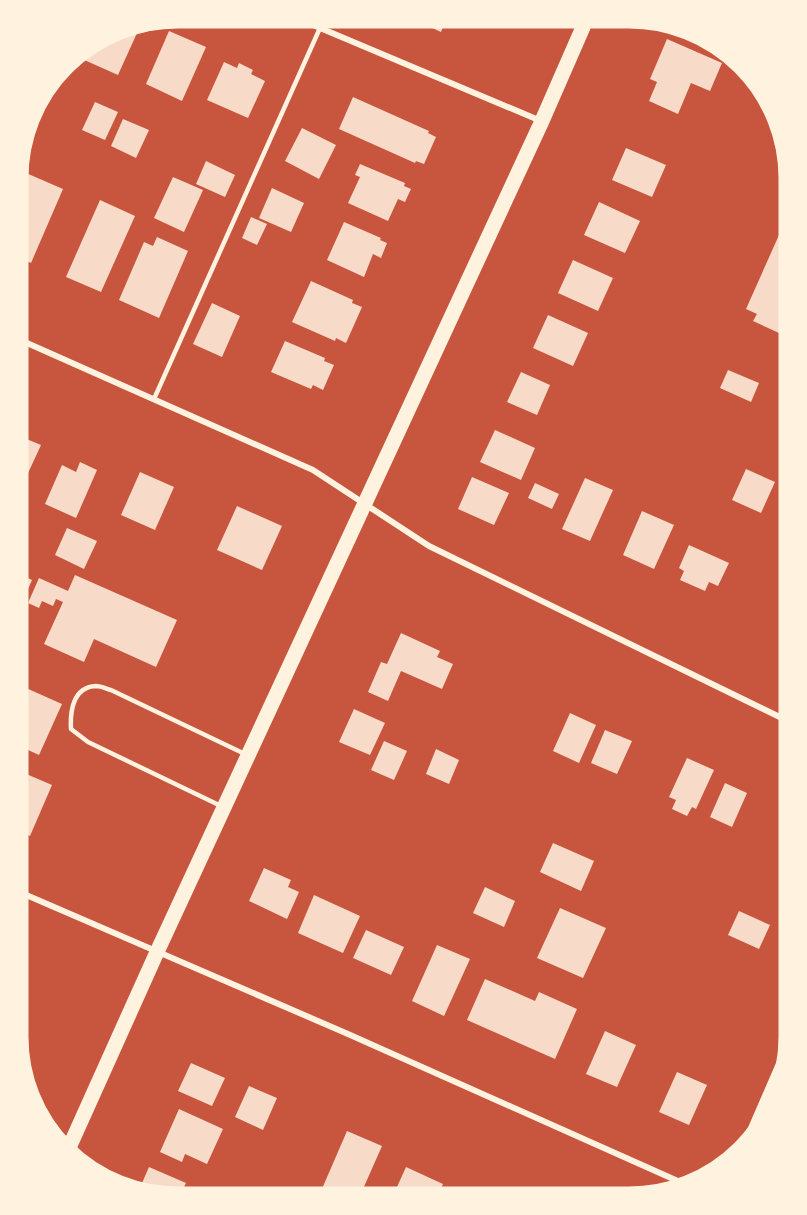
<svg xmlns="http://www.w3.org/2000/svg" width="807" height="1215" font-family="Bitter,serif">
<style>
.building{fill:#f7dbc8}
.lines{fill:none;stroke-linecap:round;stroke-linejoin:round}
.service{stroke:#fff3e0;stroke-width:4.5}
.minor{stroke:#fff3e0;stroke-width:6}
.primary{stroke:#fff3e0;stroke-width:15}
.rim{fill:none;stroke:#fff3e0;stroke-width:3}
</style>
<rect width="100%" height="100%" fill="#c8553d"/>
<!-- building -->
<g class="building">
<path d="M 408,17 L 447,17 L 441,32 Z"/>
<path d="M 142,22 L 118,75 L 82,59 L 87,47 L 125,25 Z"/>
<path d="M 169,31 L 206,47 L 182,101 L 146,84 Z"/>
<path d="M 667,39 L 722,63 L 710,91 L 691,83 L 678,114 L 649,101 L 657,82 L 650,79 Z"/>
<path d="M 224,62 L 237,68 L 239,63 L 253,70 L 251,74 L 265,81 L 248,118 L 207,100 Z"/>
<path d="M 353,97 L 429,131 L 428,133 L 436,137 L 424,164 L 416,161 L 415,163 L 339,129 Z"/>
<path d="M 95,102 L 118,112 L 105,140 L 82,130 Z"/>
<path d="M 123,119 L 149,130 L 136,158 L 111,146 Z"/>
<path d="M 302,128 L 336,145 L 319,179 L 285,161 Z"/>
<path d="M 626,148 L 666,165 L 652,197 L 612,180 Z"/>
<path d="M 206,161 L 235,175 L 225,197 L 196,184 Z"/>
<path d="M 360,164 L 405,183 L 404,186 L 411,189 L 405,202 L 398,199 L 388,221 L 348,203 L 360,177 L 355,175 Z"/>
<path d="M 26,173 L 63,189 L 31,263 L 18,257 L 18,192 Z"/>
<path d="M 173,177 L 203,190 L 184,232 L 154,218 Z"/>
<path d="M 272,188 L 304,203 L 291,232 L 259,218 Z"/>
<path d="M 100,200 L 135,216 L 101,292 L 66,277 Z"/>
<path d="M 599,202 L 640,221 L 625,253 L 584,235 Z"/>
<path d="M 251,217 L 267,224 L 257,245 L 242,238 Z"/>
<path d="M 344,222 L 381,238 L 380,240 L 387,243 L 381,258 L 373,254 L 364,277 L 327,260 Z"/>
<path d="M 779,235 L 790,240 L 790,338 L 753,321 L 757,314 L 746,309 Z"/>
<path d="M 157,237 L 188,251 L 159,318 L 119,300 L 144,242 L 153,246 Z"/>
<path d="M 573,260 L 613,278 L 598,311 L 558,293 Z"/>
<path d="M 311,281 L 353,300 L 352,303 L 362,307 L 346,343 L 336,338 L 335,341 L 292,322 Z"/>
<path d="M 212,303 L 240,316 L 222,357 L 193,344 Z"/>
<path d="M 548,315 L 588,333 L 573,366 L 533,348 Z"/>
<path d="M 285,341 L 325,358 L 324,361 L 334,365 L 323,390 L 313,385 L 311,389 L 271,372 Z"/>
<path d="M 728,370 L 759,383 L 751,402 L 720,388 Z"/>
<path d="M 521,372 L 550,385 L 537,415 L 507,402 Z"/>
<path d="M 495,430 L 535,448 L 521,480 L 480,462 Z"/>
<path d="M 17,435 L 41,445 L 17,497 Z"/>
<path d="M 80,462 L 97,470 L 76,518 L 45,504 L 62,465 L 76,472 Z"/>
<path d="M 746,469 L 775,482 L 761,513 L 732,500 Z"/>
<path d="M 140,472 L 174,487 L 155,530 L 121,515 Z"/>
<path d="M 472,477 L 509,493 L 494,525 L 458,509 Z"/>
<path d="M 585,478 L 613,490 L 590,541 L 562,529 Z"/>
<path d="M 535,483 L 559,494 L 552,509 L 528,498 Z"/>
<path d="M 237,506 L 282,526 L 262,570 L 217,550 Z"/>
<path d="M 642,511 L 674,525 L 654,569 L 623,555 Z"/>
<path d="M 17,516 L 27,520 L 17,541 Z"/>
<path d="M 67,528 L 97,541 L 84,569 L 55,555 Z"/>
<path d="M 689,545 L 729,563 L 718,586 L 709,582 L 705,591 L 680,580 L 684,571 L 679,568 Z"/>
<path d="M 17,573 L 32,580 L 17,614 Z"/>
<path d="M 75,575 L 177,620 L 156,667 L 94,639 L 84,662 L 44,644 L 63,602 L 56,599 L 53,606 L 42,601 L 39,608 L 28,603 L 39,578 L 68,591 Z"/>
<path d="M 401,633 L 440,651 L 437,657 L 453,664 L 442,689 L 401,671 L 388,701 L 368,692 L 381,662 L 387,664 Z"/>
<path d="M 17,684 L 62,704 L 39,755 L 17,745 Z"/>
<path d="M 354,709 L 385,723 L 370,755 L 339,742 Z"/>
<path d="M 570,713 L 596,725 L 579,763 L 553,751 Z"/>
<path d="M 605,730 L 632,741 L 617,774 L 591,763 Z"/>
<path d="M 384,741 L 407,751 L 394,780 L 371,770 Z"/>
<path d="M 436,749 L 459,760 L 449,784 L 426,774 Z"/>
<path d="M 687,758 L 714,770 L 696,809 L 692,807 L 687,816 L 672,809 L 676,800 L 669,797 Z"/>
<path d="M 17,770 L 52,785 L 30,836 L 17,830 Z"/>
<path d="M 725,783 L 747,793 L 732,827 L 710,817 Z"/>
<path d="M 553,843 L 594,861 L 581,891 L 540,872 Z"/>
<path d="M 264,868 L 291,880 L 288,887 L 299,892 L 287,919 L 249,901 Z"/>
<path d="M 485,887 L 515,901 L 504,927 L 473,913 Z"/>
<path d="M 314,895 L 360,916 L 343,953 L 298,933 Z"/>
<path d="M 560,908 L 606,928 L 583,978 L 537,958 Z"/>
<path d="M 739,911 L 770,925 L 759,949 L 728,935 Z"/>
<path d="M 366,930 L 404,947 L 391,975 L 353,958 Z"/>
<path d="M 437,945 L 470,959 L 444,1016 L 412,1001 Z"/>
<path d="M 485,979 L 535,1001 L 539,992 L 577,1009 L 555,1059 L 467,1020 Z"/>
<path d="M 605,1031 L 636,1045 L 617,1087 L 586,1074 Z"/>
<path d="M 191,1063 L 225,1078 L 212,1106 L 178,1091 Z"/>
<path d="M 677,1072 L 707,1085 L 689,1125 L 659,1112 Z"/>
<path d="M 249,1086 L 277,1098 L 263,1130 L 235,1117 Z"/>
<path d="M 179,1109 L 223,1129 L 207,1164 L 185,1154 L 182,1162 L 160,1152 Z"/>
<path d="M 347,1131 L 382,1146 L 359,1198 L 318,1198 Z"/>
<path d="M 149,1167 L 186,1183 L 179,1197 L 157,1197 L 139,1190 Z"/>
<path d="M 406,1167 L 443,1184 L 437,1198 L 392,1198 Z"/>
<path d="M 215,1191 L 230,1197 L 212,1197 Z"/>
</g>
<g class="lines">
<!-- service -->
<g class="service">
<path d="M 154,399 L 320,28"/>
<path d="M 221,806 L 88,742 L 71,729 C 70,711 73,687 96,686 C 101,686 107,689 111,690 L 247,755"/>
</g>
<!-- minor -->
<g class="minor">
<path d="M 294,17 L 541,121"/>
<path d="M 18,339 L 313,470 L 429,546 L 790,722"/>
<path d="M 17,891 L 348,1034 L 689,1186"/>
<path d="M 745,1142 L 790,1038"/>
</g>
<!-- primary -->
<path class="primary" d="M 68,1150 L 157,952 L 542,121 L 587,18"/>
</g>
<!-- crop -->
<path d="M0 0H807V1215H0ZM178 27H629A151 151 0 0 1 780 178V1037A151 151 0 0 1 629 1188H178A151 151 0 0 1 27 1037V178A151 151 0 0 1 178 27Z" fill="#fff3e0" fill-rule="evenodd"/>
<path class="rim" d="M178 27H629A151 151 0 0 1 780 178V1037A151 151 0 0 1 629 1188H178A151 151 0 0 1 27 1037V178A151 151 0 0 1 178 27Z"/>
</svg>
